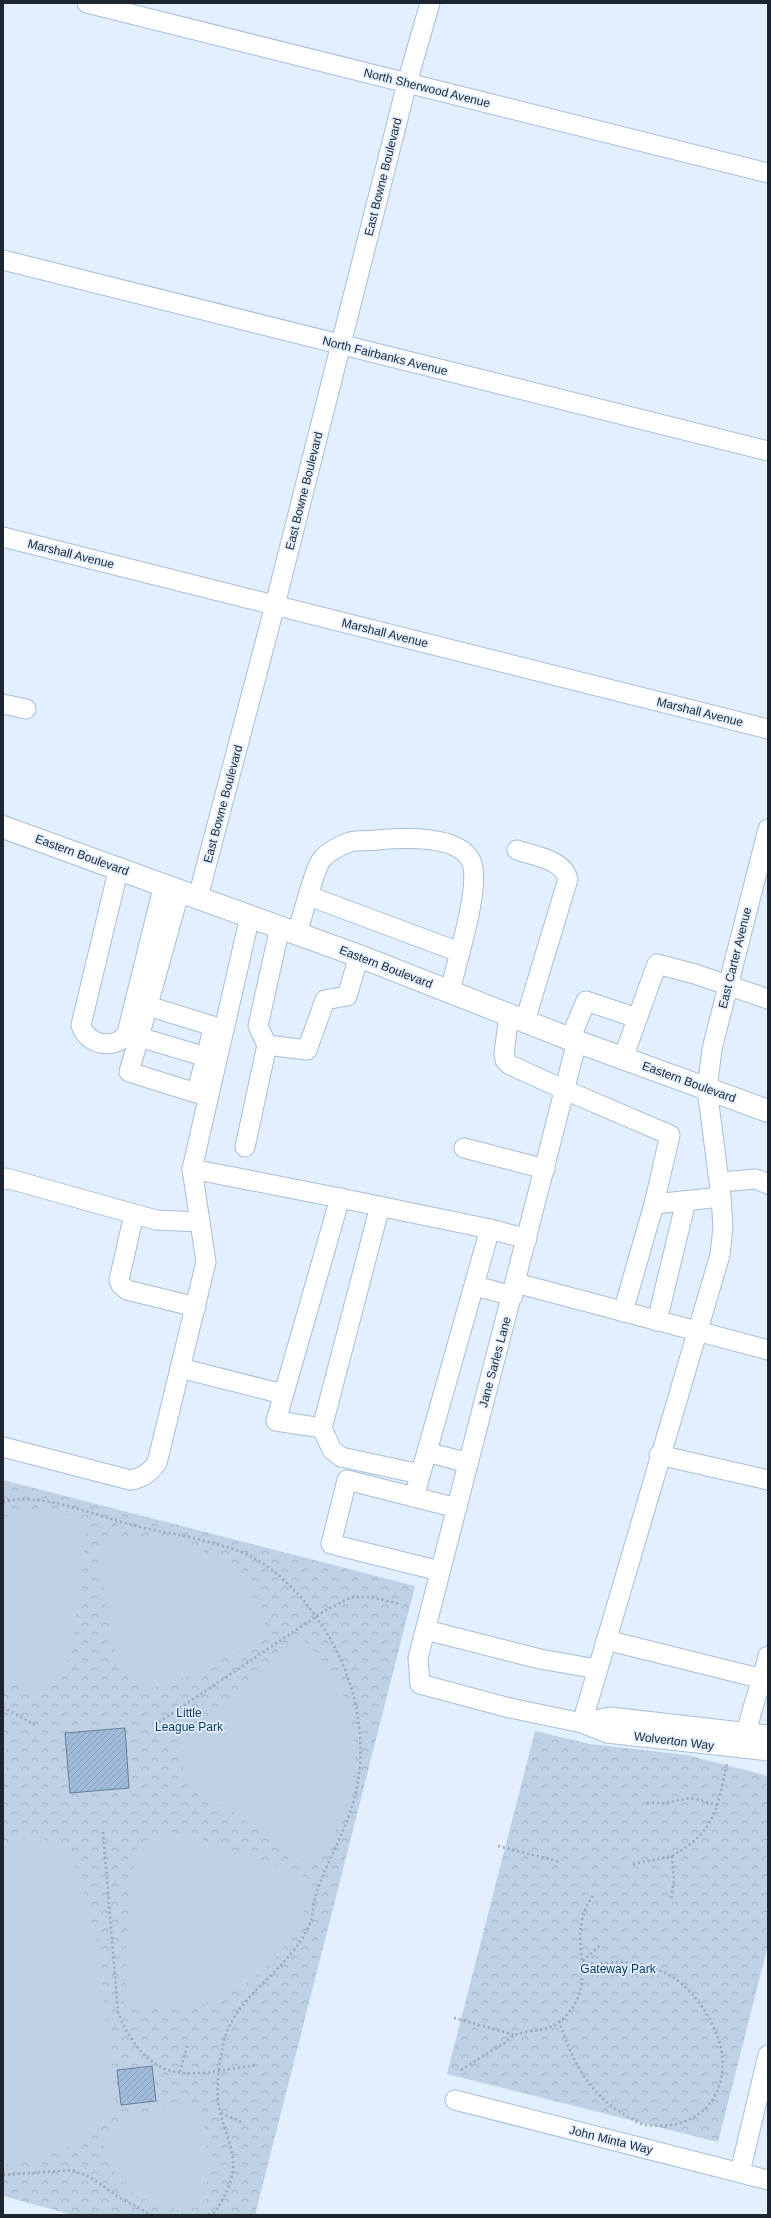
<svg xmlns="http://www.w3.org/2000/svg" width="771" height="2218" font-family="Helvetica,sans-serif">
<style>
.forest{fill:url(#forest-crowns)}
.garden{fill:#bfd1e5}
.building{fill:url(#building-hatch);stroke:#687e95}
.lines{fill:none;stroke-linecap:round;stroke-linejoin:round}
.minor-casing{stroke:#a7bed7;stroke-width:21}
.major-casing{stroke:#a7bed7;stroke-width:24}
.path{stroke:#9ca8b6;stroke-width:2.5;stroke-dasharray:2 3;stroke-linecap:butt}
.minor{stroke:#fff;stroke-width:19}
.major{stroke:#fff;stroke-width:22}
.labels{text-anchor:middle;stroke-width:3.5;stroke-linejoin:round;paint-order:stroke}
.street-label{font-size:12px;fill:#1d2630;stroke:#e1efff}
.park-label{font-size:12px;fill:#0a365c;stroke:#e1efff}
</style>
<defs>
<pattern id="forest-crowns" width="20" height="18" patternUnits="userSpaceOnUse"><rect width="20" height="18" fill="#bfd1e5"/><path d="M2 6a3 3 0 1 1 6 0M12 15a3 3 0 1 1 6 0" fill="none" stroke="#a4b3c5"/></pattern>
<pattern id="building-hatch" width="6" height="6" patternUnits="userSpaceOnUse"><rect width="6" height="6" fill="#a1bcda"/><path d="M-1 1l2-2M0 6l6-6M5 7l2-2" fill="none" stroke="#8aa1bb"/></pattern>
</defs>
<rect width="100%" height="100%" fill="#e1efff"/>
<!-- forest -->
<g class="forest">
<path d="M 3,1480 L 415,1586 L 255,2215 L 73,2215 L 3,2196 Z"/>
<path d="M 535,1731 L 590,1744 L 687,1755 L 768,1776 L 768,1945 L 718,2142 L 447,2074 Z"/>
</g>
<!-- garden -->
<g class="garden">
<path d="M 51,1512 L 88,1520 L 74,1637 L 63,1675 L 37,1690 L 3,1681 L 3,1517 Z"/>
<path d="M 136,1538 C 189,1538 235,1557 259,1607 C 264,1616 266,1627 270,1636 L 189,1676 L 150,1689 L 124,1674 L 112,1639 L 97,1548 L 114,1541 Z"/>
<path d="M 301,1638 C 316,1653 332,1670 341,1690 C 367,1750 355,1818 311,1865 L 219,1803 L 184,1772 L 182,1742 Z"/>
<path d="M 3,1744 L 6,1747 L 6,1777 L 3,1779 Z"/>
<path d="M 163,1830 L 202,1839 L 314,1880 C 308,1900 303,1920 291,1937 C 262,1983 212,2010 158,2009 C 147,2009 135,2007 124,2006 L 129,1899 L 137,1847 Z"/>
<path d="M 36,1835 L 72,1853 L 96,1939 L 117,2112 L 76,2144 L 27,2163 L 3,2164 L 3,1847 Z"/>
<path d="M 191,2105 L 201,2111 L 209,2158 L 205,2208 L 176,2209 L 152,2203 L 130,2190 L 110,2167 L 99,2133 L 145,2112 Z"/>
</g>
<!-- building -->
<g class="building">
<path d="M 125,1728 L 129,1788 L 70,1793 L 65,1733 Z"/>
<path d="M 152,2066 L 156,2101 L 121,2105 L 117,2070 Z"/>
</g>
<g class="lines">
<defs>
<g id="minor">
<path d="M 87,3 L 768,173"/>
<path d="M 3,260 L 768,451"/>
<path d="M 3,537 L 768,729"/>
<path d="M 3,704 L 26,709"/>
<path d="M 517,850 C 534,856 563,859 568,879 L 525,1021"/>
<path d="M 119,867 L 81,1025 C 86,1045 116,1051 127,1033 L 164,884"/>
<path d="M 180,890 L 139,1037 L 206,1057 L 212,1033"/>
<path d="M 309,896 L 459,952"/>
<path d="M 198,897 L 275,605 L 407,83 L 430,3"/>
<path d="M 297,934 C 301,921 315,867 322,859 C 329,851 339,846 350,842 C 358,840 369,841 377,840 C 401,838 458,834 471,861 C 482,885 456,963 450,991"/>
<path d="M 148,1006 L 213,1026"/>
<path d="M 509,1014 L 504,1054 L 505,1060 L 510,1065 L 565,1090 L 670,1135 L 654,1204 L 623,1312"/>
<path d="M 139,1037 L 129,1072 L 196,1093 L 206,1058"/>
<path d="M 570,1039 L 586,1001 L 637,1018"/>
<path d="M 577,1041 L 418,1658 L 420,1684 L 510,1708 L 582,1723 L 607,1733 L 768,1751"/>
<path d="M 267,1045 L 307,1050 L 325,1000 L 347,996 L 359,956"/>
<path d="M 623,1058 L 657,964 L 695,974 L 768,999"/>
<path d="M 245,1147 L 267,1045 L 258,1026 L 280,927"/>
<path d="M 464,1148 L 545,1169"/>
<path d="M 192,1169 L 340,1198"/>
<path d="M 3,1180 L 6,1178 L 156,1220 L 200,1222"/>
<path d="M 720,1182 L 756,1179 L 768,1184"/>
<path d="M 654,1204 L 721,1197"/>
<path d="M 380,1206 L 322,1428 L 276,1421 L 340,1198 L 490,1229 L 527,1239"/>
<path d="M 134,1214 L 119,1280 L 121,1285 L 127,1290 L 196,1307"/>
<path d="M 516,1283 L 768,1350"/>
<path d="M 475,1286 L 513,1296"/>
<path d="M 657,1321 L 686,1201"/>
<path d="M 180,1368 L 283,1394"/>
<path d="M 322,1428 L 332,1450 L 341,1457 L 420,1474"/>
<path d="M 3,1447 L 130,1480 C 143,1478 149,1473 157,1463 L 206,1262 L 192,1169 L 250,916"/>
<path d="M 427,1452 L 468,1463"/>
<path d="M 659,1455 L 768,1480"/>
<path d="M 414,1497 L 490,1229"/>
<path d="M 440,1571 L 331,1544 L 347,1480 L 457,1508"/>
<path d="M 426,1630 L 540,1659 L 597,1669"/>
<path d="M 606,1640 L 763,1679"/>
<path d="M 582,1723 L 720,1255 L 723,1227 L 721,1197 L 707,1089 L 712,1049 L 768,829"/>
<path d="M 582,1723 L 610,1717 L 768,1735"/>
<path d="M 745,1743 C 748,1714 762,1685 768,1656"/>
<path d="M 455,2100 L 768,2180"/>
<path d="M 740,2172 L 768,2055"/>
</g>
<path id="major" d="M 3,827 L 359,956 L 570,1039 L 768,1111"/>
</defs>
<!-- minor casing -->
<use href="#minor" class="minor-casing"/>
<!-- major casing -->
<use href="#major" class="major-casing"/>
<!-- path -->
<g class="path">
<path d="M 3,1502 C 38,1491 94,1515 129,1524 C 151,1531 175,1533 197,1539 C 217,1544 237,1549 254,1558 C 295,1580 334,1635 348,1678 C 360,1711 364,1752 357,1787 C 350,1825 328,1857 316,1894 C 313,1903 314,1914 310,1923 C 292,1968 242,1990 226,2034 C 221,2050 216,2082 218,2099 C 219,2120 232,2140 233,2162 C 234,2181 224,2197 215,2212 L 207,2215"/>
<path d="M 3,1707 L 35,1725"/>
<path d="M 159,1722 L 326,1610 L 352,1597 L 371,1597 L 400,1604"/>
<path d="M 647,1803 L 664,1803 L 691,1798 L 718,1805"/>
<path d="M 103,1832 L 118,2012 C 128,2040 150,2071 183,2073 C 207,2075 233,2068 257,2065"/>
<path d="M 498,1846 L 561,1862"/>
<path d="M 672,1856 C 716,1831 717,1809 727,1763"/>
<path d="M 633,1864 L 672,1856 L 674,1879 L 671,1901"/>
<path d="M 583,1961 L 599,1946"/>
<path d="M 454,2018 L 515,2035"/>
<path d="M 559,2021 C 572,2061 588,2093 625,2115 C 631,2118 640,2125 647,2125 C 715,2133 741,2072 709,2018 C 699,2000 684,1982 665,1973 C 650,1965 635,1962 618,1962 C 602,1963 600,1966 582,1961"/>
<path d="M 461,2070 C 475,2061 489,2052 503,2044 C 507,2041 511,2037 515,2035 C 530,2029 545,2033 559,2022 C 607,1983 559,1939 595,1893"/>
<path d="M 180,2072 L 188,2043"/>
<path d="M 221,2113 L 241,2122"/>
<path d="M 3,2175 L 72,2170 L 90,2177 L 120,2198 L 152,2215"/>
</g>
<!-- minor -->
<use href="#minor" class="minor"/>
<!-- major -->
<use href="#major" class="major"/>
</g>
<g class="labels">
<!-- street labels -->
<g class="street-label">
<text transform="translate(427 88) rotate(14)" y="4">North Sherwood Avenue</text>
<text transform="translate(383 177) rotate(-76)" y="4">East Bowne Boulevard</text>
<text transform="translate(385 356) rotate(14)" y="4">North Fairbanks Avenue</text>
<text transform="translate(304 491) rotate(-76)" y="4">East Bowne Boulevard</text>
<text transform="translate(71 554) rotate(14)" y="4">Marshall Avenue</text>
<text transform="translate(385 633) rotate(14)" y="4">Marshall Avenue</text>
<text transform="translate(700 712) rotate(14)" y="4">Marshall Avenue</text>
<text transform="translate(223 804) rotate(-75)" y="4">East Bowne Boulevard</text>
<text transform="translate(82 855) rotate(20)" y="4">Eastern Boulevard</text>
<text transform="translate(735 958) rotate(-76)" y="4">East Carter Avenue</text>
<text transform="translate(386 967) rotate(21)" y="4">Eastern Boulevard</text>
<text transform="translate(689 1082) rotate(20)" y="4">Eastern Boulevard</text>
<text transform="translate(495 1362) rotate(-75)" y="4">Jane Sarles Lane</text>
<text transform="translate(674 1741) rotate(7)" y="4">Wolverton Way</text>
<text transform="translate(611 2140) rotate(14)" y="4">John Minta Way</text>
</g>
<!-- park labels -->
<g class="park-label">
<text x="189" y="1717">Little<tspan x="189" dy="14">League Park</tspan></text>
<text x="618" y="1973">Gateway Park</text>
</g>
</g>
<!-- border -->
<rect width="771" height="2218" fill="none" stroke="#1d2630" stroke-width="8"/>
</svg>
